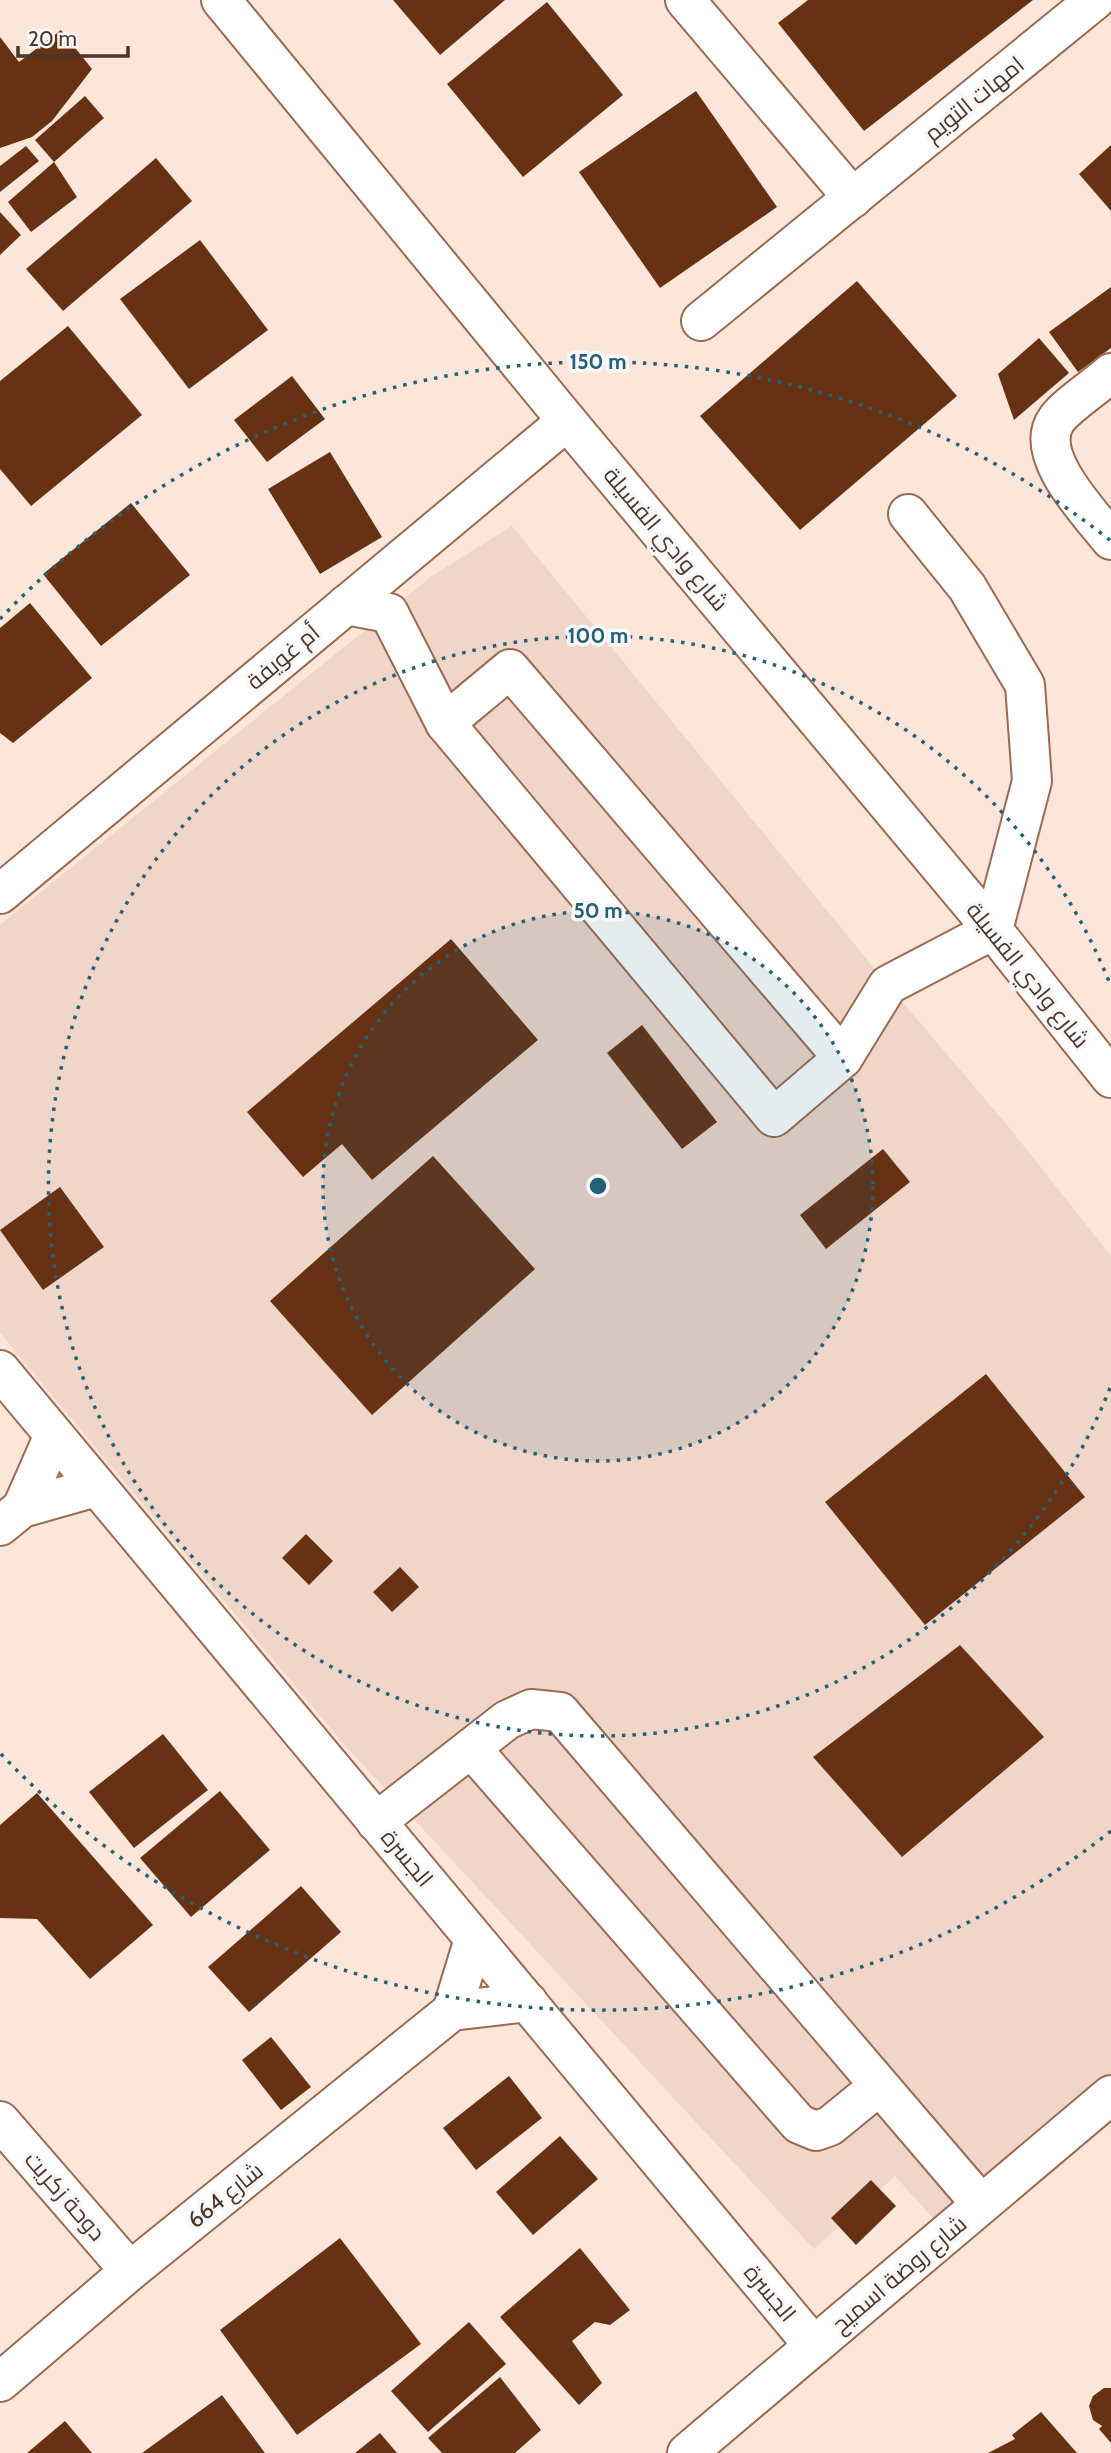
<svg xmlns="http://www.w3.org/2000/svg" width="1111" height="2453" font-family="Cabin,Cairo,sans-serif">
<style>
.built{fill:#f0d6c9}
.building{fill:#663213}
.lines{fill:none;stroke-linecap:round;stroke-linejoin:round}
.minor-casing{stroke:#9b6a51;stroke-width:42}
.minor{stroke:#fff;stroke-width:38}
.ring{fill:none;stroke:#246078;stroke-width:3.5;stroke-dasharray:3.5 7}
.labels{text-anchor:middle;stroke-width:7;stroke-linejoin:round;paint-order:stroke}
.street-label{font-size:23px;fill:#4b352a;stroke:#f8f8f8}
.centre{fill:#246078;stroke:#f8f8f8;stroke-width:3.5}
.ring-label{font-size:21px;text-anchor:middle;font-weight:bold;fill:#246078;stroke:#f8f8f8;stroke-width:7;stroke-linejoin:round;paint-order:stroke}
</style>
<rect width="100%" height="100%" fill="#fce6da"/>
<!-- built -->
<path class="built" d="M 512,526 L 888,985 L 1008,1126 L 1111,1256 L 1111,2081 L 939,2225 L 895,2176 L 814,2249 L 342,1742 L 0,1333 L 0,925 L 432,576 Z"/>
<!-- building -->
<g class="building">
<path d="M 393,0 L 505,0 L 440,55 Z"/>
<path d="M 808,0 L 1033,0 L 864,131 L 778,23 Z"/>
<path d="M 547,2 L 623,95 L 523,177 L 447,84 Z"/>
<path d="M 61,30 L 92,69 L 52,121 L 32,137 L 0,148 L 0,37 L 19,62 Z"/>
<path d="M 696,91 L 777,207 L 660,288 L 579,172 Z"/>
<path d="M 85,96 L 104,118 L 54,162 L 35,140 Z"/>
<path d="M 1111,145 L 1111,211 L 1079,174 Z"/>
<path d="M 26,146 L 39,161 L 0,192 L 0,166 Z"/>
<path d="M 156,158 L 192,201 L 63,311 L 26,269 Z"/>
<path d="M 54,162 L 77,197 L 31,232 L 8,202 Z"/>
<path d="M 0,212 L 21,235 L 0,255 Z"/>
<path d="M 200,240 L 268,330 L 189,389 L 120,299 Z"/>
<path d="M 857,281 L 957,396 L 800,530 L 700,416 Z"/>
<path d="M 1111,287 L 1111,348 L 1078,372 L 1049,332 Z"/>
<path d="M 68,326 L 142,415 L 31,506 L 0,469 L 0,381 Z"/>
<path d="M 1039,338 L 1069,373 L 1014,420 L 998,374 Z"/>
<path d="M 292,376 L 325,419 L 267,462 L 234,420 Z"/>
<path d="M 330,452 L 382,537 L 320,574 L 268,489 Z"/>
<path d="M 131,503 L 190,575 L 101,646 L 43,574 Z"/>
<path d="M 30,603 L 92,678 L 13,743 L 0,733 L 0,628 Z"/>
<path d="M 451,939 L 538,1040 L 372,1180 L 342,1144 L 303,1177 L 247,1112 Z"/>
<path d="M 642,1025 L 717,1122 L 682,1149 L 607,1053 Z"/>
<path d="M 883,1149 L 910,1182 L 826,1249 L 800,1215 Z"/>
<path d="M 433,1156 L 535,1269 L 372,1415 L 270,1301 Z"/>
<path d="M 60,1187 L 104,1247 L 43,1290 L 0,1230 Z"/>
<path d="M 986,1374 L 1085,1497 L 925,1625 L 825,1502 Z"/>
<path d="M 306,1534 L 333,1561 L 309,1585 L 282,1558 Z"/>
<path d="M 400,1567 L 419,1587 L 392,1612 L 373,1592 Z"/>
<path d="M 960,1645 L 1044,1737 L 902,1857 L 813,1757 Z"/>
<path d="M 163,1734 L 208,1790 L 134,1848 L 89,1792 Z"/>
<path d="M 220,1791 L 270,1850 L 191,1917 L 140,1858 Z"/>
<path d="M 37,1793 L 153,1925 L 90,1979 L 37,1919 L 0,1918 L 0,1825 Z"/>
<path d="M 301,1886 L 341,1932 L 249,2012 L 208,1967 Z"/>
<path d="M 271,2037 L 311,2087 L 281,2110 L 242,2060 Z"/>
<path d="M 509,2076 L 542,2118 L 476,2170 L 443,2128 Z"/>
<path d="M 560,2136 L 598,2179 L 533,2235 L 496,2192 Z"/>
<path d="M 871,2180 L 896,2206 L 856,2245 L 831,2218 Z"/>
<path d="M 340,2238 L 421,2344 L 297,2435 L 220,2330 Z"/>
<path d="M 580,2248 L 630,2310 L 610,2325 L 595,2322 L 572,2341 L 602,2383 L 579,2405 L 500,2317 Z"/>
<path d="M 469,2322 L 506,2364 L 428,2432 L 391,2391 Z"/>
<path d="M 500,2377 L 541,2430 L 515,2453 L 442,2453 L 428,2438 Z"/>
<path d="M 1104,2388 L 1111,2388 L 1111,2443 L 1099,2429 L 1102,2426 L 1093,2420 L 1089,2406 L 1093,2396 Z"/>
<path d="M 222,2395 L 265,2453 L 142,2453 Z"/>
<path d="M 1041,2412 L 1077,2453 L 988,2453 L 1015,2439 L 1012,2435 Z"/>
<path d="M 65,2421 L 92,2453 L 27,2453 Z"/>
<path d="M 380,2433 L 397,2453 L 355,2453 Z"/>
</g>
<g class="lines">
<defs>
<g id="minor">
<path d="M 221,0 L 567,421 L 993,930 L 1111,1078"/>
<path d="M 685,0 L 853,198"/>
<path d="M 701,321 L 1095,0"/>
<path d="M 1111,373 C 1098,385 1066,406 1057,419 C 1031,454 1090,513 1111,540"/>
<path d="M 346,605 L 389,613 L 445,723 L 774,1117 L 843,1058 L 888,985 L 993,930 L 1032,781 L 1025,685 L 967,587 L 908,514"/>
<path d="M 445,723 L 510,669 L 843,1058"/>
<path d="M 0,894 L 567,421"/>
<path d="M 0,1370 L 814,2346"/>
<path d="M 22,1508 L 54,1435"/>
<path d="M 0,1526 L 22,1508 L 96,1487"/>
<path d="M 471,1748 L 799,2124 L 816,2131 L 830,2126 L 879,2086"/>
<path d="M 376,1822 L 507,1720 L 531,1709 L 560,1712 L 981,2204"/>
<path d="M 452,2011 L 474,1939"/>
<path d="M 0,2121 L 130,2271"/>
<path d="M 0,2382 L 130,2271 L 452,2011 L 528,2002"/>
<path d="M 687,2453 L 1111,2095"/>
</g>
</defs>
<!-- minor casing -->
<use href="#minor" class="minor-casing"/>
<!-- minor -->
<use href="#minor" class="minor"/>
</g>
<!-- distance rings -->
<circle cx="598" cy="1186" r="275" fill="#246078" fill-opacity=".12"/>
<g class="ring">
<circle cx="598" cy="1186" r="275"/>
<path d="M1110 1388A550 550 0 1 1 1110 984"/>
<path d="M1111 1831A824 824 0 0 1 0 1753M0 619A824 824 0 0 1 1111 541"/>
</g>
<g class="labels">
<!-- street labels -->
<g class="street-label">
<text transform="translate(974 99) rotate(-39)" y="8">امهات التويم</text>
<text transform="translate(666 539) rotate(50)" y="8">شارع وادي الفسيلة</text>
<text transform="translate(283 657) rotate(-40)" y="8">أم غويفة</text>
<text transform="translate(1028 975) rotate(51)" y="8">شارع وادي الفسيلة</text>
<text transform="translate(407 1858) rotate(50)" y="8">الجسرة</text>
<text transform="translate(225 2195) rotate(-39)" y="8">شارع 664</text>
<text transform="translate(65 2196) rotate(49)" y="8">دوحة زكريت</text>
<text transform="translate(899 2274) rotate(-40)" y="8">شارع روضة اسميح</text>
<text transform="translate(770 2293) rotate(50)" y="8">الجسرة</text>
</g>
</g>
<circle cx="598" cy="1186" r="10" class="centre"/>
<g class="ring-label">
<text x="598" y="369">150 m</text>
<text x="598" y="643">100 m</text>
<text x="598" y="918">50 m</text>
</g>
<!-- scale -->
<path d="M18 46v10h110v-10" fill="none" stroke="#4b352a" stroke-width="3.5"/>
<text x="28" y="46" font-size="21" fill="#4b352a" stroke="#f8f8f8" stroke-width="5" paint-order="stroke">20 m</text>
</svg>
